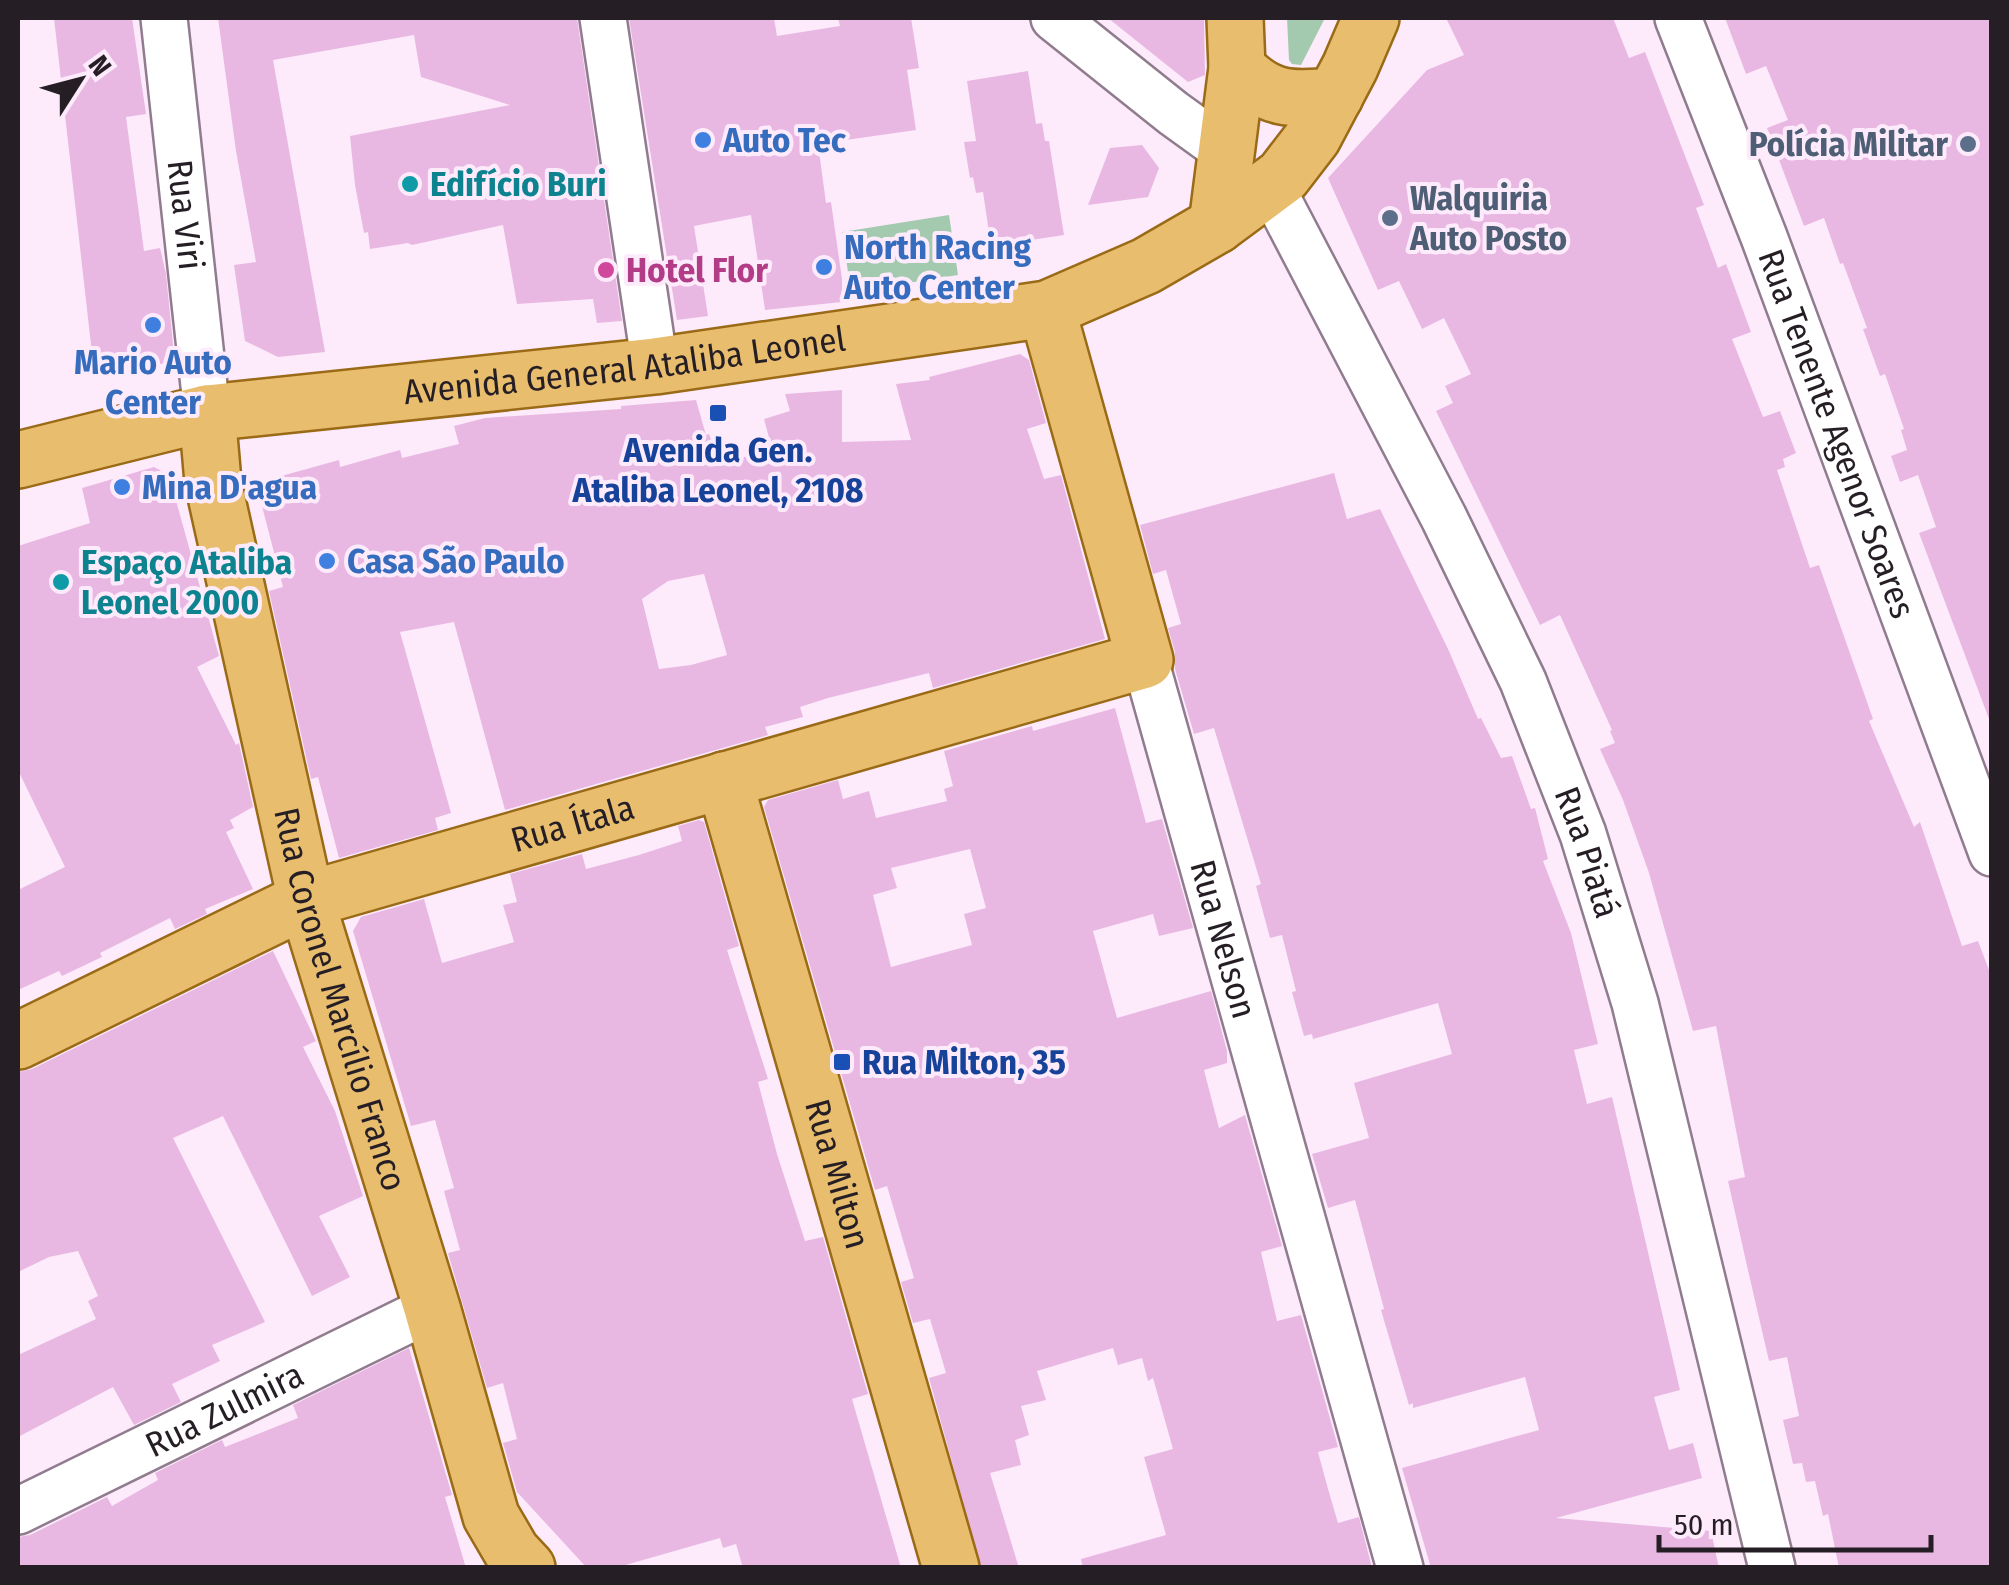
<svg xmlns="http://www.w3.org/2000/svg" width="2009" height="1585" font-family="'Fira Sans Condensed',sans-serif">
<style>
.green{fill:#a3caae}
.building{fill:#e8b8e3;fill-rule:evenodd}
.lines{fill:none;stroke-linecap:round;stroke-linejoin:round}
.minor-casing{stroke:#907c8e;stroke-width:50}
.major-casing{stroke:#9a6a16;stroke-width:60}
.minor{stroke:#fff;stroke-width:45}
.major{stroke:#e8be6e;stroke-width:55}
.shop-dot{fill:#3f7fe0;stroke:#fdebfb;stroke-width:4}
.service-dot{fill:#5c6f8a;stroke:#fdebfb;stroke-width:4}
.culture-dot{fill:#0f9aa8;stroke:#fdebfb;stroke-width:4}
.hotel-dot{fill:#d1479c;stroke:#fdebfb;stroke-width:4}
.transit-dot{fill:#1a4fb4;stroke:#fdebfb;stroke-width:4}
.labels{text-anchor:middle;stroke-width:8;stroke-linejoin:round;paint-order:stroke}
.shop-label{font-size:35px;font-weight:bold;fill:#366cbe;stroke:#fdebfb;text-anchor:start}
.service-label{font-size:35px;font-weight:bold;fill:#4e5e75;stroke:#fdebfb;text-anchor:end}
.culture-label{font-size:35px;font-weight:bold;fill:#0d838f;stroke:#fdebfb;text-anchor:start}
.street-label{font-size:35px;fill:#261e25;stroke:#fdebfb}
.hotel-label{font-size:35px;font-weight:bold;fill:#b23c85;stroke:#fdebfb;text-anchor:start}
.transit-label{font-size:35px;font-weight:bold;fill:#164399;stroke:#fdebfb}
</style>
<rect width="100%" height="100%" fill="#fdebfb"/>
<!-- green -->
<g class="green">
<path d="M 1287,18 L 1325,18 L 1301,65 L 1292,64 L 1289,60 Z"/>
<path d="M 949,215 L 958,275 L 851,292 L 842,232 Z"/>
</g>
<!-- building -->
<g class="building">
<path d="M 54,18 L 132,18 L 146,114 L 126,117 L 144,251 L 160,248 L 166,274 L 174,354 L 169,363 L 94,371 Z"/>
<path d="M 218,18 L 577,18 L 622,321 L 597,323 L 593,299 L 517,304 L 503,225 L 412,245 L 408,243 L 370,249 L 368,232 L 364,233 L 355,185 L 350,136 L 510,105 L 421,77 L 414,35 L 273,60 L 325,352 L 278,357 L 245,341 L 234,265 L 256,262 L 236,151 Z"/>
<path d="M 629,18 L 774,18 L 777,36 L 840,26 L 838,18 L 911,18 L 919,68 L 907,70 L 916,130 L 818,144 L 826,203 L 831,202 L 842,279 L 842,302 L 765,310 L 751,215 L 694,226 L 708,316 L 677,320 Z"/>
<path d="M 1108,18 L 1204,18 L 1205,75 L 1188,82 Z"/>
<path d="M 1446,18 L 1613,18 L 1629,58 L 1645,52 L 1704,205 L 1696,208 L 1718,268 L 1726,264 L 1751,332 L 1732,339 L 1763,417 L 1780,411 L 1796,453 L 1783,459 L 1785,467 L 1777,470 L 1810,568 L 1819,565 L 1873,719 L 1869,721 L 1914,827 L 1920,822 L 1962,946 L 1978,941 L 1992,978 L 1992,1568 L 1839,1568 L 1828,1514 L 1823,1516 L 1815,1481 L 1806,1482 L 1802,1463 L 1793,1464 L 1783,1420 L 1799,1416 L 1787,1357 L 1769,1361 L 1747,1266 L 1728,1181 L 1745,1177 L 1716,1026 L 1693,1031 L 1649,873 L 1623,800 L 1600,749 L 1615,743 L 1610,731 L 1612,730 L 1560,615 L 1540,625 L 1436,411 L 1453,403 L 1445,386 L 1471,374 L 1444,318 L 1422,329 L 1399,281 L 1378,290 L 1328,178 L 1427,70 L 1464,55 Z"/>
<path d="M 1725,18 L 1992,18 L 1992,719 L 1989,719 L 1919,533 L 1936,527 L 1918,475 L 1900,482 L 1891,456 L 1907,450 L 1901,430 L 1904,429 L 1885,374 L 1880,376 L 1863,329 L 1867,328 L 1843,263 L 1840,264 L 1824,218 L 1804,226 L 1767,128 L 1788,120 L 1766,66 L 1746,74 Z"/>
<path d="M 1028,71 L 1036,124 L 1042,123 L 1045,141 L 1049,141 L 1064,235 L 991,246 L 983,192 L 976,193 L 973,177 L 970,178 L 964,142 L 976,141 L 967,81 Z"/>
<path d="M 1142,145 L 1159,168 L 1148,197 L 1088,205 L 1110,148 Z"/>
<path d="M 1020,354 L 1029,360 L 1046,423 L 1027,429 L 1044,479 L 1061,475 L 1105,639 L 933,688 L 929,673 L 828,698 L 800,707 L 803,717 L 765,727 L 768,735 L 505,810 L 454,622 L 400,632 L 451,813 L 435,818 L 438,830 L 339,858 L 318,777 L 311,779 L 269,591 L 283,587 L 256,483 L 339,460 L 340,467 L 400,450 L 402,458 L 459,444 L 454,426 L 485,418 L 621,409 L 621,406 L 696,400 L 706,435 L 709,434 L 720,464 L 772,449 L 764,419 L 790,411 L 785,394 L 842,390 L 842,442 L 911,440 L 896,384 L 930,380 L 929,377 ZM 704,574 L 727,655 L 691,665 L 659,669 L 642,599 L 668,581 Z"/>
<path d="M 154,467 L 169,475 L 219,656 L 197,667 L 236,745 L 239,743 L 253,807 L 230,820 L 234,828 L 226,832 L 253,889 L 205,909 L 207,914 L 175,929 L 170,918 L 100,953 L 102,957 L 62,976 L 59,971 L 18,990 L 18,890 L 65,867 L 18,770 L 18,546 L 90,523 L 82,488 Z"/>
<path d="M 1334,473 L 1347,519 L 1380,509 L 1449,651 L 1478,719 L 1481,718 L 1501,758 L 1512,756 L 1531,809 L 1535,808 L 1548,859 L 1543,861 L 1571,933 L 1598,1044 L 1574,1050 L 1587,1104 L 1612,1097 L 1680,1390 L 1654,1397 L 1669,1450 L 1693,1443 L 1702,1478 L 1556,1518 L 1711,1531 L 1719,1568 L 1431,1568 L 1402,1468 L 1539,1430 L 1525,1377 L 1413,1408 L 1413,1403 L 1409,1405 L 1381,1310 L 1384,1309 L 1355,1200 L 1328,1208 L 1312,1154 L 1369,1138 L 1354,1083 L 1452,1054 L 1438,1003 L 1313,1039 L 1312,1034 L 1304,1036 L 1292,992 L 1296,991 L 1282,935 L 1270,938 L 1256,886 L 1261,884 L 1214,728 L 1194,734 L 1175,669 L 1175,652 L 1168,628 L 1181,624 L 1166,570 L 1153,574 L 1140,525 Z"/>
<path d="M 1115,708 L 1146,823 L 1162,819 L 1193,928 L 1159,936 L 1153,914 L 1093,931 L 1117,1018 L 1211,991 L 1227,1051 L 1227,1063 L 1204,1070 L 1219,1128 L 1245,1115 L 1282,1246 L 1261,1252 L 1277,1321 L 1301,1315 L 1338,1447 L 1318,1452 L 1328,1489 L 1338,1523 L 1359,1517 L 1372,1568 L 1083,1568 L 1081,1559 L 1166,1535 L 1144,1457 L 1173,1449 L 1153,1378 L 1148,1381 L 1142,1358 L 1118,1365 L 1113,1348 L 1037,1371 L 1046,1400 L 1021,1406 L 1029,1435 L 1015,1440 L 1021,1465 L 990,1473 L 1019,1568 L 981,1568 L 929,1378 L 946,1373 L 930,1319 L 913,1323 L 901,1282 L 914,1278 L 887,1186 L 875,1190 L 764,807 L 768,800 L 838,780 L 843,799 L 869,791 L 876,818 L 947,801 L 944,789 L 953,786 L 944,751 L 1032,726 L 1033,731 ZM 970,849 L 986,908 L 964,914 L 972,945 L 891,967 L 873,895 L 897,888 L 891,868 Z"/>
<path d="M 699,820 L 704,822 L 739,946 L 727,950 L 768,1079 L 758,1082 L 777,1154 L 805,1241 L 823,1237 L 868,1394 L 852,1399 L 901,1568 L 743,1568 L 736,1544 L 723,1548 L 720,1538 L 615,1568 L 587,1568 L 517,1492 L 503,1443 L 517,1439 L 503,1383 L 487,1388 L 448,1253 L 460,1250 L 444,1191 L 454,1188 L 435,1120 L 411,1126 L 353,931 L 361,917 L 424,899 L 442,963 L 514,942 L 503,905 L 517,902 L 510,874 L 582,854 L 586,869 L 639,855 L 682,841 L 678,826 Z"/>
<path d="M 273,951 L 316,1041 L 303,1047 L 335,1111 L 363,1196 L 319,1216 L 350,1277 L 312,1296 L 223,1116 L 173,1138 L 265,1322 L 212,1345 L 220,1361 L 172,1384 L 181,1402 L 134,1425 L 113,1387 L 18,1437 L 18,1355 L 96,1319 L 88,1301 L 98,1296 L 78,1251 L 49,1257 L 18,1272 L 18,1072 L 32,1069 Z"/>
<path d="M 409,1348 L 452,1495 L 445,1497 L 466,1568 L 18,1568 L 18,1537 L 30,1535 L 107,1497 L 112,1506 L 158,1480 L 155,1473 L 222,1440 L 225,1447 L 298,1418 L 293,1405 Z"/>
</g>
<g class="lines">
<defs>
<g id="minor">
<path id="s1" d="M 164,18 L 207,413"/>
<path d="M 603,18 L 655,366"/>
<path d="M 1054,18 L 1173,113 L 1227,152"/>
<path id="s2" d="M 1678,18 L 1764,237 L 1992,853"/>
<path id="s3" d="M 1270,185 L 1444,518 L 1523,681 L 1583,834 L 1635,1003 L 1772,1568"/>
<path id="s4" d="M 1145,660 L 1400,1568"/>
<path id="s5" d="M 18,1511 L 432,1308"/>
</g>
<g id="major">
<path d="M 1237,68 C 1269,101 1291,100 1335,96"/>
<path d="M 1217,225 L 1237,68 L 1235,18"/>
<path id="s6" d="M 207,413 L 213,482 L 306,900 L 432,1308 L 491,1516 L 512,1552 L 527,1568"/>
<path id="s7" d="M 18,460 L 207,413 L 655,366 L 1047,309 L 1146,266 L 1217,225 L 1283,176 L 1313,137 L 1350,67 L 1371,18"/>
<path id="s8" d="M 724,780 L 951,1568"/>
<path id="s9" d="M 18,1041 L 306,900 L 1145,660 L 1047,309"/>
</g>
</defs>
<!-- minor casing -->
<use href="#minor" class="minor-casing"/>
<!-- major casing -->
<use href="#major" class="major-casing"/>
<!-- minor -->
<use href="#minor" class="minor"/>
<!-- major -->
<use href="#major" class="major"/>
</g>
<!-- markers -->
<g class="shop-dot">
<circle cx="703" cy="140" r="10"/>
<circle cx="824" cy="267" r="10"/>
<circle cx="153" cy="325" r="10"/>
<circle cx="122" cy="487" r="10"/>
<circle cx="327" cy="561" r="10"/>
</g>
<g class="service-dot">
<circle cx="1968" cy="144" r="10"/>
<circle cx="1390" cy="218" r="10"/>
</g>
<g class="culture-dot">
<circle cx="410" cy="184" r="10"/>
<circle cx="61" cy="582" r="10"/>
</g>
<circle class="hotel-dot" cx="606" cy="270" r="10"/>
<g class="transit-dot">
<rect x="708" y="403" width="20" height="20" rx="5"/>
<rect x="832" y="1052" width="20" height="20" rx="5"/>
</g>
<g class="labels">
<!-- shop labels -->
<g class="shop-label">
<text x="723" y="152">Auto Tec</text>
<text x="844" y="259">North Racing<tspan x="844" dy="40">Auto Center</tspan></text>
<text x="153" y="374" text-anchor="middle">Mario Auto<tspan x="153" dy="40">Center</tspan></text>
<text x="142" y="499">Mina D'agua</text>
<text x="347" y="573">Casa São Paulo</text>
</g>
<!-- service labels -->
<g class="service-label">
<text x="1948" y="156">Polícia Militar</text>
<text x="1410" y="210" text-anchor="start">Walquiria<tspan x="1410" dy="40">Auto Posto</tspan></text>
</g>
<!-- culture labels -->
<g class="culture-label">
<text x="430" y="196">Edifício Buri</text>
<text x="81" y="574">Espaço Ataliba<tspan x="81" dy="40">Leonel 2000</tspan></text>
</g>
<!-- street labels -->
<g class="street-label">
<text dy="12" stroke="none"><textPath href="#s1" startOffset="198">Rua Viri</textPath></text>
<text dy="12" stroke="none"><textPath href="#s7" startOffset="615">Avenida General Ataliba Leonel</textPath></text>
<text dy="12" stroke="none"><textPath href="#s2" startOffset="445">Rua Tenente Agenor Soares</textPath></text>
<text dy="12" stroke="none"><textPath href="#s9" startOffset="598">Rua Ítala</textPath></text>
<text dy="12" stroke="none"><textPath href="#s3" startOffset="740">Rua Piatá</textPath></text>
<text dy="12" stroke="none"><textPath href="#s4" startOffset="290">Rua Nelson</textPath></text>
<text dy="12" stroke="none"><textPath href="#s6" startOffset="602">Rua Coronel Marcílio Franco</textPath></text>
<text dy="12" stroke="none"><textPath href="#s8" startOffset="410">Rua Milton</textPath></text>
<text dy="12" stroke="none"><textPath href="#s5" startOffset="230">Rua Zulmira</textPath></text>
</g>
<!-- hotel labels -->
<g class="hotel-label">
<text x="626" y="282">Hotel Flor</text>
</g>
<!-- transit labels -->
<g class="transit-label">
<text x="718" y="462">Avenida Gen.<tspan x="718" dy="40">Ataliba Leonel, 2108</tspan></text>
<text x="862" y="1074" text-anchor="start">Rua Milton, 35</text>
</g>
</g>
<!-- border -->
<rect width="2009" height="1585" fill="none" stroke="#261e25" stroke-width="40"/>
<!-- north arrow -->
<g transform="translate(80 80) rotate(54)" stroke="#fdebfb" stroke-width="8" paint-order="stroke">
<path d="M0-8L18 38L0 25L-18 38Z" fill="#261e25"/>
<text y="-15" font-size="28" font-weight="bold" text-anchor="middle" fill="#261e25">N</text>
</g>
<!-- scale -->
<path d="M1659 1535v15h272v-15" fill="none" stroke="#261e25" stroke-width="5"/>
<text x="1674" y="1535" font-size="30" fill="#261e25" stroke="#fdebfb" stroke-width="8" paint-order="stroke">50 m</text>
</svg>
